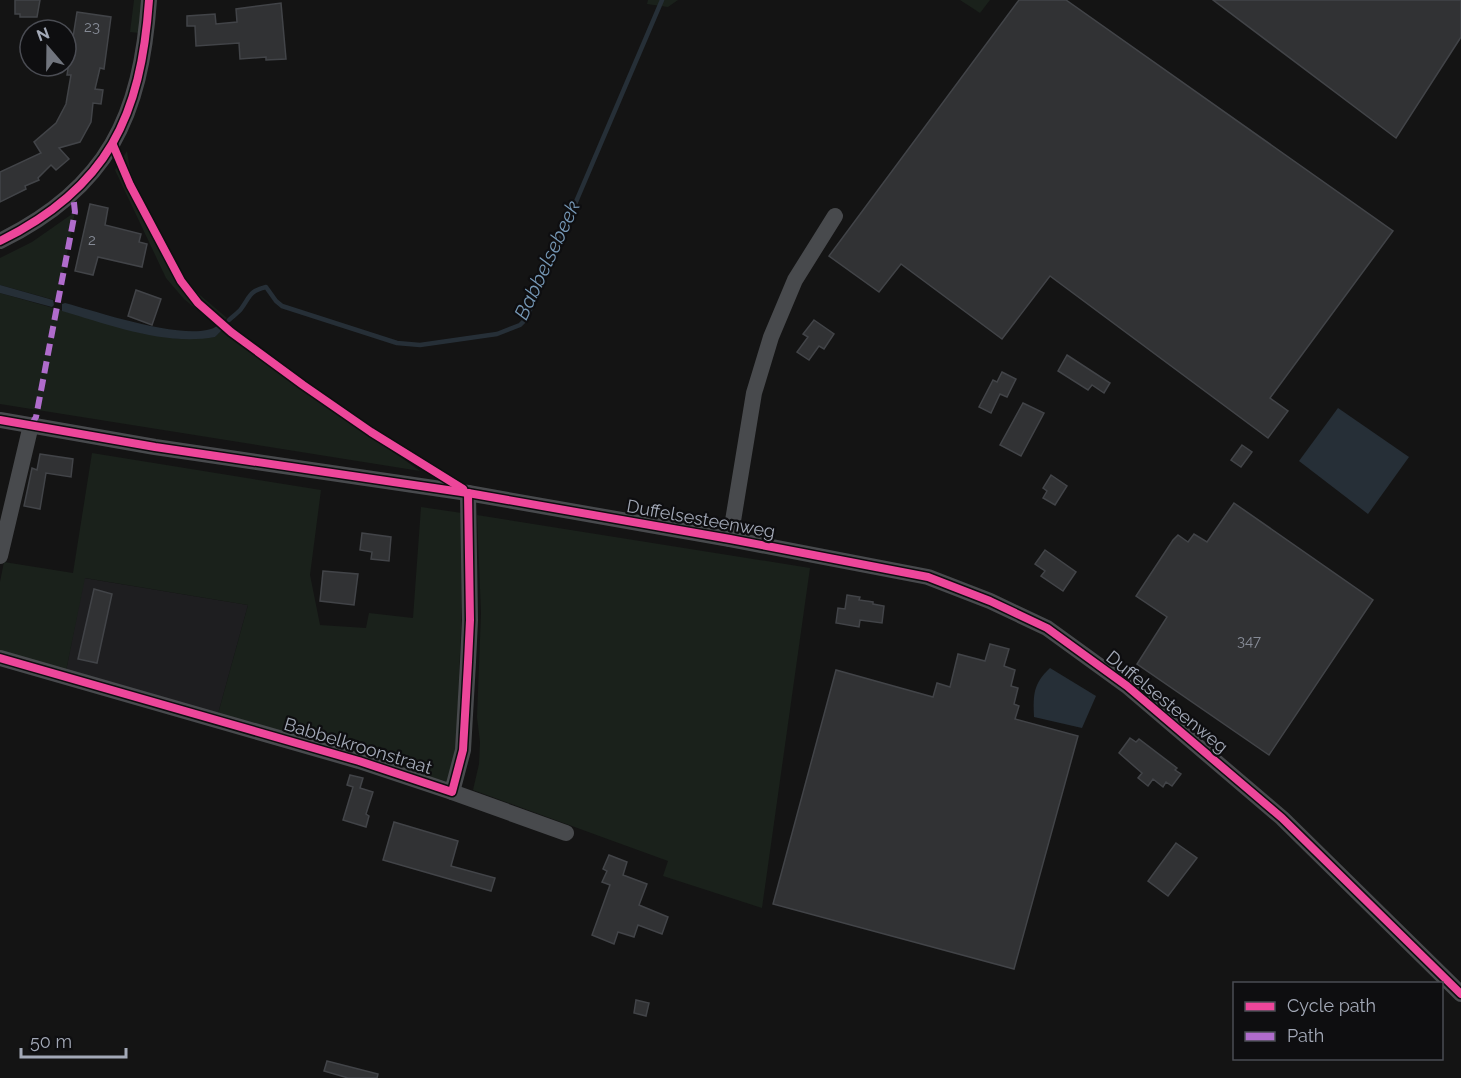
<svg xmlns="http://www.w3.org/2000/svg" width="1461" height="1078" font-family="Raleway,sans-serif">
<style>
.built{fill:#1e1e20}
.green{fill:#1a211b}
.water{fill:#262f37}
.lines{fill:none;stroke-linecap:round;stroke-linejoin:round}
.stream{stroke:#262f37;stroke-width:4.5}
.building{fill:#313234;stroke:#424448;stroke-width:1.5}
.minor{stroke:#484a4d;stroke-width:16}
.quiet{stroke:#b06ccc;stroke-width:6;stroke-dasharray:12 6;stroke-linecap:butt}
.cycleway-casing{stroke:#0e0e10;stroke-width:11}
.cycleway{stroke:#ed469a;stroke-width:8}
.labels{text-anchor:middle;stroke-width:4.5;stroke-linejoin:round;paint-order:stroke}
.number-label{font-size:15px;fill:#868b96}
.street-label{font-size:18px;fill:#a3a9b7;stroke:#0e0e10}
.water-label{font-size:20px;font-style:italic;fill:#7698b6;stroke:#0e0e10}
</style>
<rect width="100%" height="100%" fill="#141414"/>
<!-- built -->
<path class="built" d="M 84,578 L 248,605 L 218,714 L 66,671 Z"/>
<!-- green -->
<g class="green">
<path d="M 134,0 L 142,0 L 139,33 L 130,32 Z"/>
<path d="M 648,0 L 678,0 L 668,7 L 647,4 Z"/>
<path d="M 960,0 L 990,0 L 980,13 Z"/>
<path d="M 127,151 L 130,170 L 144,205 L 181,279 L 227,318 L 217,326 L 184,299 L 166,278 L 115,170 Z"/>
<path d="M 75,212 L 58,301 L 0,285 L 0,258 L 32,242 Z"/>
<path d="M 0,293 L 142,333 L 179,339 L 215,337 L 222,330 L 420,471 L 0,404 Z"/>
<path d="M 92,453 L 321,490 L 310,575 L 320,625 L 366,628 L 369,613 L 413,618 L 421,507 L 462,513 L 463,579 L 456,752 L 448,782 L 218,714 L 248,605 L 85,578 L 66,671 L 0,651 L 0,582 L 4,562 L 73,573 Z"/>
<path d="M 477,515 L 810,568 L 762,908 L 663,876 L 668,861 L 473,790 L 479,764 L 480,742 L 477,717 L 481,613 Z"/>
</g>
<!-- water -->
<g class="water">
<path d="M 0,285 L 53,300 L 54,305 L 52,307 L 0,293 Z"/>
<path d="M 65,303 C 95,311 192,344 217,326 L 222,330 L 215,337 C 165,346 110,325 62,311 L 62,304 Z"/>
<path d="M 1338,408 L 1409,457 L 1368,514 L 1299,461 Z"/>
<path d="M 1050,668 L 1096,696 L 1082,728 L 1034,717 C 1033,695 1033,684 1050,668 Z"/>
</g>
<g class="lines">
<!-- stream -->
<path class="stream" d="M 229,320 C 233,316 238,313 241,309 C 250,297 249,291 266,287 L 276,301 L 282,306 L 397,343 L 420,345 L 497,334 L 520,325 L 526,319 L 662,0"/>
</g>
<!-- building -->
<g class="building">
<path d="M 15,0 L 40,0 L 37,17 L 20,17 L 20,14 L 15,14 Z"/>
<path d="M 1019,0 L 1066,0 L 1393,231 L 1270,398 L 1288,411 L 1268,438 L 1050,276 L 1002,339 L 901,264 L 879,292 L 829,256 Z"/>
<path d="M 1213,0 L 1461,0 L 1461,37 L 1396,138 Z"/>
<path d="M 281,3 L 286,59 L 266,60 L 266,57 L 240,59 L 239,43 L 196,46 L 195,26 L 187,26 L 187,16 L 215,14 L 216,24 L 237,22 L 236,9 Z"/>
<path d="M 77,12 L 111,17 L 104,69 L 100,68 L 95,89 L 103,90 L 101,104 L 93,103 L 91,122 L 80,142 L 59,148 L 69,159 L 56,170 L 51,165 L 38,178 L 39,180 L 25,186 L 26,189 L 0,202 L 0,172 L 41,153 L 34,142 L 56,123 L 66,104 L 71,75 L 67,75 Z"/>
<path d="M 90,204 L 108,208 L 105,225 L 141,234 L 139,242 L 147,244 L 142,267 L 98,257 L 93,275 L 75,271 Z"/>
<path d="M 136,290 L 161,299 L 152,325 L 128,316 Z"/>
<path d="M 814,320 L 834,334 L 824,349 L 819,346 L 809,360 L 797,352 L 808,337 L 803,334 Z"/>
<path d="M 1067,355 L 1110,383 L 1104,393 L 1092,385 L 1088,390 L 1058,371 Z"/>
<path d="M 1002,372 L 1016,379 L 1007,397 L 1000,394 L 991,413 L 979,407 L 993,380 L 997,382 Z"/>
<path d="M 1023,403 L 1044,413 L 1021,456 L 1000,445 Z"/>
<path d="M 1242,445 L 1252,452 L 1241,467 L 1231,460 Z"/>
<path d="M 40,454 L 73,459 L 71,477 L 46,473 L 40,509 L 24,506 L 32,468 L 37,470 Z"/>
<path d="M 1051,475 L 1067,486 L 1055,505 L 1043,498 L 1047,491 L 1043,488 Z"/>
<path d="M 1234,503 L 1373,600 L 1269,755 L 1137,664 L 1167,617 L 1136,596 L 1173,540 L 1178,535 L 1188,542 L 1194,534 L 1207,542 Z"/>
<path d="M 362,533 L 391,537 L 389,561 L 371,559 L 372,552 L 360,550 Z"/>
<path d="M 1045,550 L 1076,572 L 1063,591 L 1041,576 L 1045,571 L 1035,564 Z"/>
<path d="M 323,571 L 358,574 L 354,605 L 320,601 Z"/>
<path d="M 94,589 L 112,594 L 97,663 L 78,659 Z"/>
<path d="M 847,595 L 860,597 L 859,600 L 873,602 L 873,604 L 884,606 L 882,623 L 860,620 L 859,627 L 836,623 L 838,608 L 845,609 Z"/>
<path d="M 990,644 L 1009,649 L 1004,666 L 1015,670 L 1011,686 L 1018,688 L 1014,704 L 1019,706 L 1015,719 L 1078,736 L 1014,969 L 773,904 L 836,670 L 933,697 L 937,683 L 950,687 L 958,654 L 985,661 Z"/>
<path d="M 1130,738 L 1136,742 L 1139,739 L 1177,768 L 1175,770 L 1181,774 L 1172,786 L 1166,782 L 1163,787 L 1153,779 L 1148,786 L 1138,778 L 1142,773 L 1119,753 Z"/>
<path d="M 350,775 L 363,778 L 360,788 L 373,792 L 366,814 L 369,816 L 366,827 L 343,820 L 353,787 L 347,785 Z"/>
<path d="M 394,822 L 458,841 L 451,866 L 495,878 L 491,891 L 383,860 Z"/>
<path d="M 1176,843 L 1197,858 L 1168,896 L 1148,881 Z"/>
<path d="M 609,855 L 627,862 L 623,875 L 647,884 L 639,905 L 668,917 L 662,934 L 638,925 L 634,937 L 618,932 L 614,944 L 592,935 L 610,885 L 602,882 L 607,871 L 603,869 Z"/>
<path d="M 636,1000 L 649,1003 L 646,1016 L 634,1013 Z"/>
<path d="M 327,1061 L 378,1074 L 377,1078 L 348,1078 L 324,1071 Z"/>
</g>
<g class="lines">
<!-- minor -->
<g class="minor">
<path d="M 0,241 C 108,188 141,116 149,0"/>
<path d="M 0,420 L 155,447 L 468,493 L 730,539 L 928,577 L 990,601 L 1047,628 L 1127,686 L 1282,818 L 1461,994"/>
<path d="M 730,539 L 754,393 L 771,337 L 795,280 L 835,216"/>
<path d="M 0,556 L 31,425"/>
<path d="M 0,658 L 359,761 L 452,792 L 463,750 L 468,662 L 470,620 L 468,493"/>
<path d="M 452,792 L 566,833"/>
</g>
<!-- quiet -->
<path class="quiet" d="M 31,425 L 36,417 L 75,212 L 73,194"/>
<defs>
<g id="cycleway">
<path d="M 113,145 L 130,185 L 181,281 L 198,303 L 231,332 L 303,385 L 371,432 L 463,489"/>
<path d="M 0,241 C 108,188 141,116 149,0"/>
<path d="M 0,420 L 155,447 L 468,493 L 730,539 L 928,577 L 990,601 L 1047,628 L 1127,686 L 1282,818 L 1461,994"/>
<path d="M 0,658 L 359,761 L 452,792 L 463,750 L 468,662 L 470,620 L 468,493"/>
</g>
</defs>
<!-- cycleway casing -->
<use href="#cycleway" class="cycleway-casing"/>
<!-- cycleway -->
<use href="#cycleway" class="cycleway"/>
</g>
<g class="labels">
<!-- number labels -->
<g class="number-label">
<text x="92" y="32">23</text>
<text x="92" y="245">2</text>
<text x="1249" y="646">347</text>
</g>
<!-- street labels -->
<g class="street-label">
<text transform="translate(701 519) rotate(10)" y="6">Duffelsesteenweg</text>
<text transform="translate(1167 702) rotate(39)" y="6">Duffelsesteenweg</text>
<text transform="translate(358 746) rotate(17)" y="6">Babbelkroonstraat</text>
</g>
<!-- water labels -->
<g class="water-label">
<text transform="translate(547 260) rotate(-65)" y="7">Babbelsebeek</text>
</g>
</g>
<!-- legend -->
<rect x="1233" y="982" width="210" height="78" fill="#0e0e10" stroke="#4a4c53" stroke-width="1.5"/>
<rect x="1245" y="1002" width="30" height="9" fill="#ed469a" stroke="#4a4c53" stroke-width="1.5"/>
<text x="1287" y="1012" font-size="18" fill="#a3a9b7">Cycle path</text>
<rect x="1245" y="1032" width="30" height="9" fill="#b06ccc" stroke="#4a4c53" stroke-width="1.5"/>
<text x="1287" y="1042" font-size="18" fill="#a3a9b7">Path</text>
<!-- north arrow -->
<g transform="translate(48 48) rotate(340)"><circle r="28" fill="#0e0e10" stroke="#4a4c53" stroke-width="1.5"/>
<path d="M0-4.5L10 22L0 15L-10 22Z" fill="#71757e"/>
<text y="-9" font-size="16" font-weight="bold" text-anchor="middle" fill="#a3a9b7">N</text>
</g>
<!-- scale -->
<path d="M21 1048v9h105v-9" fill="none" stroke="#a3a9b7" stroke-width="3"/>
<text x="30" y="1048" font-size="18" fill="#a3a9b7" stroke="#0e0e10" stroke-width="4.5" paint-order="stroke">50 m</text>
</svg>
